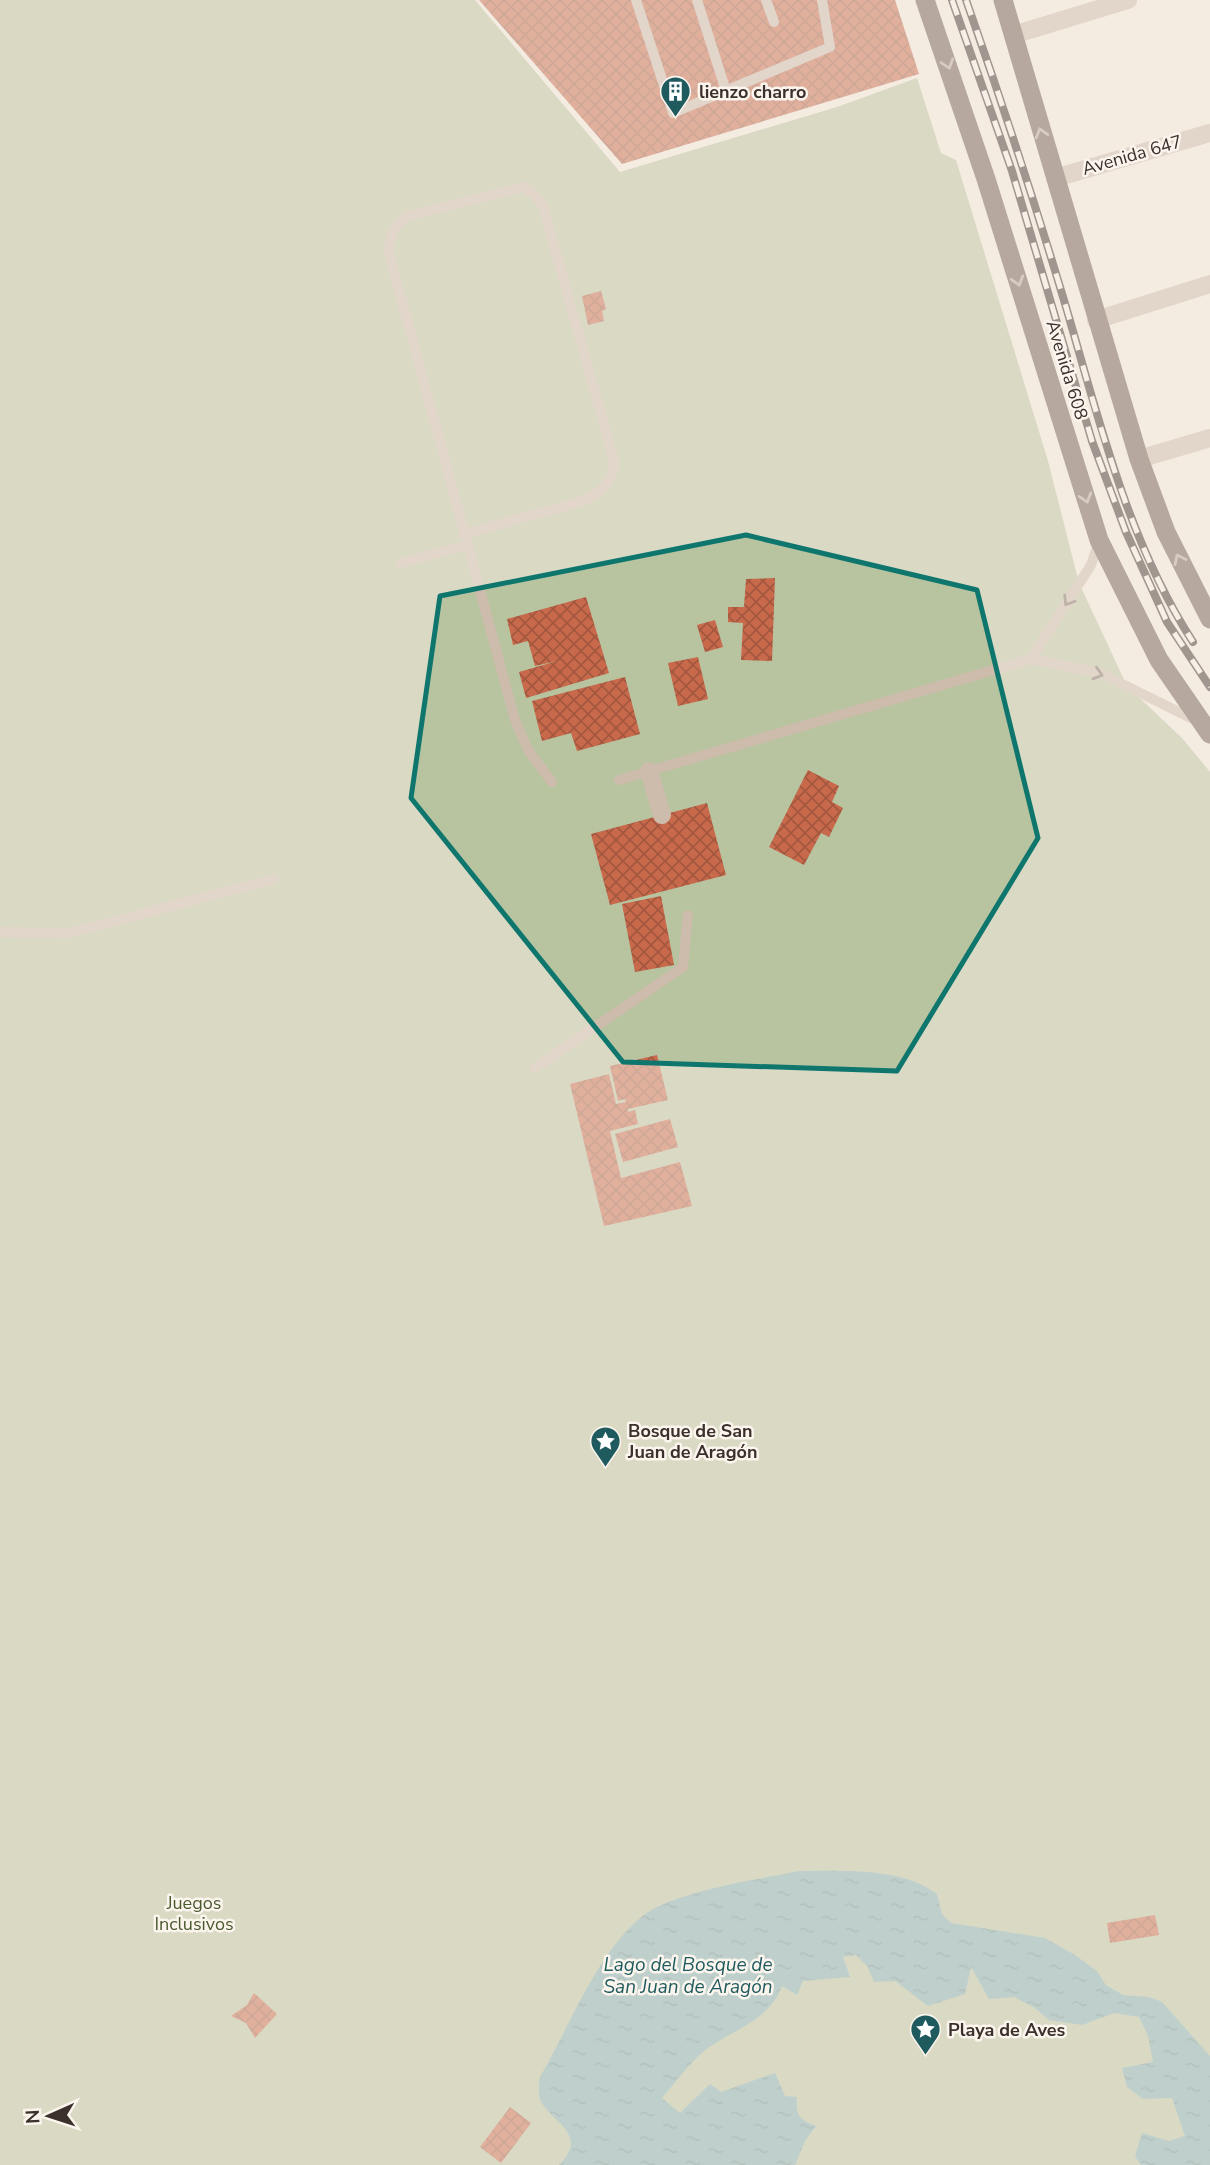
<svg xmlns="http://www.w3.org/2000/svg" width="1210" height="2165" font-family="'Nunito Sans',sans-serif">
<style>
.green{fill:#b8c4a0}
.water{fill:url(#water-ripples)}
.building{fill:url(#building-cross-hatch)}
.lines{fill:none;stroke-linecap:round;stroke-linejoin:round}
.service{stroke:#cdbbac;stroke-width:10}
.minor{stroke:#cdbbac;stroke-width:18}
.trunk{stroke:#6c584f;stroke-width:19}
.rail-casing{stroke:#3b302b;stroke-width:8}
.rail{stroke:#fbf5ee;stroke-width:5;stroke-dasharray:16;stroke-linecap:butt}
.oneway{stroke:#b4a69e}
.oneway2{stroke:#7d6f65}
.marked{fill:none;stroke:#0f766e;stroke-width:5;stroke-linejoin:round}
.labels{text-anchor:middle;stroke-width:5;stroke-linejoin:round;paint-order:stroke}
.poi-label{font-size:18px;font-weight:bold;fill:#3b302b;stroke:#fbf5ee;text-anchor:start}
.street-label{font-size:18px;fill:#3b302b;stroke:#fbf5ee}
.park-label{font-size:18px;fill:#4a5a2e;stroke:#fbf5ee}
.water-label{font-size:19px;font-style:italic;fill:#1f5a5e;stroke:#fbf5ee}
</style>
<defs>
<pattern id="water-ripples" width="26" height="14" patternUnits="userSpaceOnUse" patternTransform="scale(1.75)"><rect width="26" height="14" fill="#7fb0b2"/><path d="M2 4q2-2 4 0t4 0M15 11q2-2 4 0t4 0" fill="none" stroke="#699091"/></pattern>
<pattern id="building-cross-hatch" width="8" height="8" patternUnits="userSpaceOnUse" patternTransform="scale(1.75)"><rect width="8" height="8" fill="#c8694b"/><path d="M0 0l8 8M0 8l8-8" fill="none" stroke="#a4573f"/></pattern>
</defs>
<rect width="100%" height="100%" fill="#f4ebe1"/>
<!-- green -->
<path class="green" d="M 0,0 L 475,0 L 620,172 L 837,107 L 917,78 L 941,153 L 956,160 L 1048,461 L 1079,583 L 1127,686 L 1182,738 L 1210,772 L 1210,2165 L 0,2165 Z"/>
<!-- water -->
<path class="water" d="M 799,1871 C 842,1871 901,1867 937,1894 L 942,1914 L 951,1923 L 1045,1938 L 1075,1955 L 1097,1971 L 1106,1985 L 1123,1995 L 1149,1997 L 1162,2002 L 1210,2056 L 1210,2165 L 1141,2165 L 1135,2156 L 1142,2133 L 1169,2141 L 1185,2136 L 1172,2098 L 1143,2099 L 1127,2087 L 1122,2068 L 1153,2062 L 1148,2036 L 1139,2017 L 1114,2013 L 1082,2025 L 1049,2020 L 1035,2008 L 1014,1997 L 989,1999 L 971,1967 L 965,1994 L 928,2006 L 895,1981 L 874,1982 L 867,1966 L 856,1955 L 843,1957 L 850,1977 L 803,1981 L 797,1995 L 782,1986 C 769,2022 730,2030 703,2052 C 688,2065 675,2083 662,2098 L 680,2113 L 710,2084 L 721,2092 L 775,2073 L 785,2096 L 797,2097 C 795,2115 800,2120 816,2126 L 805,2141 L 795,2165 L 559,2165 C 587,2137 559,2126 543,2105 C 537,2097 539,2087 540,2077 C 569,2028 598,1950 644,1915 C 675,1891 760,1879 799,1871 Z"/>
<!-- building -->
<g class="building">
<path d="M 479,0 L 895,0 L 919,74 L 622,164 Z"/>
<path d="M 601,291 L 606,309 L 602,311 L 604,321 L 588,325 L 582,296 Z"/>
<path d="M 775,578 L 772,661 L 741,660 L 743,623 L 728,622 L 728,607 L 744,607 L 746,579 Z"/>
<path d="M 586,597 L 609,673 L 526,698 L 519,672 L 557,661 L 535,666 L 528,641 L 513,645 L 507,619 Z"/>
<path d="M 715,620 L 723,647 L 705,652 L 697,625 Z"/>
<path d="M 698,657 L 708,699 L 678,706 L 668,663 Z"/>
<path d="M 625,677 L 640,734 L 577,751 L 571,733 L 542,741 L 532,701 Z"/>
<path d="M 808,770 L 839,786 L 832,802 L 843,808 L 829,837 L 821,833 L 804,865 L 769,847 Z"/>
<path d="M 707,803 L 726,875 L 610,905 L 591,834 Z"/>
<path d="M 661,896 L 674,965 L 635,972 L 622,904 Z"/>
<path d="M 657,1055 L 668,1100 L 628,1109 L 628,1112 L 635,1110 L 638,1124 L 610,1131 L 621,1178 L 680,1162 L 692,1206 L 604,1226 L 570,1084 L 609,1074 L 616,1104 L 626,1102 L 625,1099 L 618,1101 L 610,1066 Z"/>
<path d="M 670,1119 L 678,1147 L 623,1162 L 615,1134 Z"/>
<path d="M 1155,1915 L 1159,1935 L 1110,1943 L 1107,1923 Z"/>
<path d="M 254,1993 L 277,2014 L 255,2038 L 246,2023 L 231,2016 L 247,2005 Z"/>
<path d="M 510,2107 L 531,2123 L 501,2163 L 480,2147 Z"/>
</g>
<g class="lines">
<!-- service -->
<g class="service">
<path d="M 636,0 L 673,113 L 830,47 L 822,0"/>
<path d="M 697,0 L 726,91"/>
<path d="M 766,0 L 774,22"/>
<path d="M 464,534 L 583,501 C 602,492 610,485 615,464 L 543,206 L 534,194 L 523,187 L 408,216 C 393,226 390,235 389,253 L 515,720 L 528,750 L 552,782"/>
<path d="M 401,563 L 468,545"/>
<path d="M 1031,659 L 1091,565 L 1099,541"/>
<path d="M 619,780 L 1031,659 L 1100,673 L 1199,722"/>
<path d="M 0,932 L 69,933 L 274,879"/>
<path d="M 535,1068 L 683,967 L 688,915"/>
</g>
<!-- minor -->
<g class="minor">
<path d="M 1013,35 L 1128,0"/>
<path d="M 1055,178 L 1210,133"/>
<path d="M 1096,320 L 1210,284"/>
<path d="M 1139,459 L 1210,438"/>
<path d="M 649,771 L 662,815"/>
</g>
<!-- trunk -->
<g class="trunk">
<path d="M 925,0 L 986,179 L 1099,540 L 1159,660 L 1210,734"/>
<path d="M 1003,0 L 1139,459 L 1166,532 L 1210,619"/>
</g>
<defs>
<g id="rail">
<path d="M 952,0 L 1012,171 L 1092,441 L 1126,532 L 1167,622 L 1210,687"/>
<path d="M 966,0 C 1002,102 1035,203 1066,307 C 1099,420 1128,542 1193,642"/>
</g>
</defs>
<!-- rail casing -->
<use href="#rail" class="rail-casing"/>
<!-- rail -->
<use href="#rail" class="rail"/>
</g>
<!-- one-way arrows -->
<defs><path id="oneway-chevron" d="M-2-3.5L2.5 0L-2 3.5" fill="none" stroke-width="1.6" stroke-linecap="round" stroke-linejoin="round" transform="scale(1.75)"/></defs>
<g class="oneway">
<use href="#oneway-chevron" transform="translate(948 64) rotate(72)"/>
<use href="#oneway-chevron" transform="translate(1041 133) rotate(-106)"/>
<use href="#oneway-chevron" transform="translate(1018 281) rotate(73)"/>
<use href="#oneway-chevron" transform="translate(1086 498) rotate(73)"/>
<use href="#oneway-chevron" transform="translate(1179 559) rotate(-116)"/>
</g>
<g class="oneway2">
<use href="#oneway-chevron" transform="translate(1068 601) rotate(122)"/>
<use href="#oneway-chevron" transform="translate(1098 674) rotate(17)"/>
</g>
<!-- marked area -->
<path d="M0 0H1210V2165H0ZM 746,535 L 977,590 L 1038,838 L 897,1071 L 623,1062 L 411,798 L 440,596 Z" fill="#f4ebe1" fill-opacity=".55" fill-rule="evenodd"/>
<path class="marked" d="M 746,535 L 977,590 L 1038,838 L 897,1071 L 623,1062 L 411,798 L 440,596 Z"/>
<!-- icons -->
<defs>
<symbol id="building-pin" viewBox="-11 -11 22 30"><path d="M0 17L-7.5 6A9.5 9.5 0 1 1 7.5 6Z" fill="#1f5a5e" stroke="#fbf5ee"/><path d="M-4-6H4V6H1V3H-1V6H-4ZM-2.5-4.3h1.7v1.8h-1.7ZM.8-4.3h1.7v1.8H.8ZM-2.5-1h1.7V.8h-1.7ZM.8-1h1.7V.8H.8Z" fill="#fff"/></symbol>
<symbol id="sight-pin" viewBox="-11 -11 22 30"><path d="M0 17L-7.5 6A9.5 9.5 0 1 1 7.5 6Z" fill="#1f5a5e" stroke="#fbf5ee"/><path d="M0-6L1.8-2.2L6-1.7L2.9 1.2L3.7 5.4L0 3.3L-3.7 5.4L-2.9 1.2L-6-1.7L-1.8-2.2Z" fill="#fff"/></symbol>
</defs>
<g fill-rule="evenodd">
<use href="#building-pin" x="658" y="74" width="35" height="47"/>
<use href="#sight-pin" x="588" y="1424" width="35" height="47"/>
<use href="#sight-pin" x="908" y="2012" width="35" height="47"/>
</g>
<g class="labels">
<!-- poi labels -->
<g class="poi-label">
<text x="699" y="98">lienzo charro</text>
<text x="628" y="1437">Bosque de San<tspan x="628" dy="21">Juan de Aragón</tspan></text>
<text x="948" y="2036">Playa de Aves</text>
</g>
<!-- street labels -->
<g class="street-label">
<text transform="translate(1132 155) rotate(-16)" y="6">Avenida 647</text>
<text transform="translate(1067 370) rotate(73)" y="6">Avenida 608</text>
</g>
<!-- park labels -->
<g class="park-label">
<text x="194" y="1909">Juegos<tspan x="194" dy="21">Inclusivos</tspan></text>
</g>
<!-- water labels -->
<g class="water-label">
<text x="688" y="1971">Lago del Bosque de<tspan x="688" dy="22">San Juan de Aragón</tspan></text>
</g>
</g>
<!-- north arrow -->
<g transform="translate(49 2116) rotate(267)" stroke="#fbf5ee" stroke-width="5" paint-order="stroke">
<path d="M0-5L12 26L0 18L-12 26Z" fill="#3b302b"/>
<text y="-10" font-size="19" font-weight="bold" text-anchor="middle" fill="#3b302b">N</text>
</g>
</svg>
